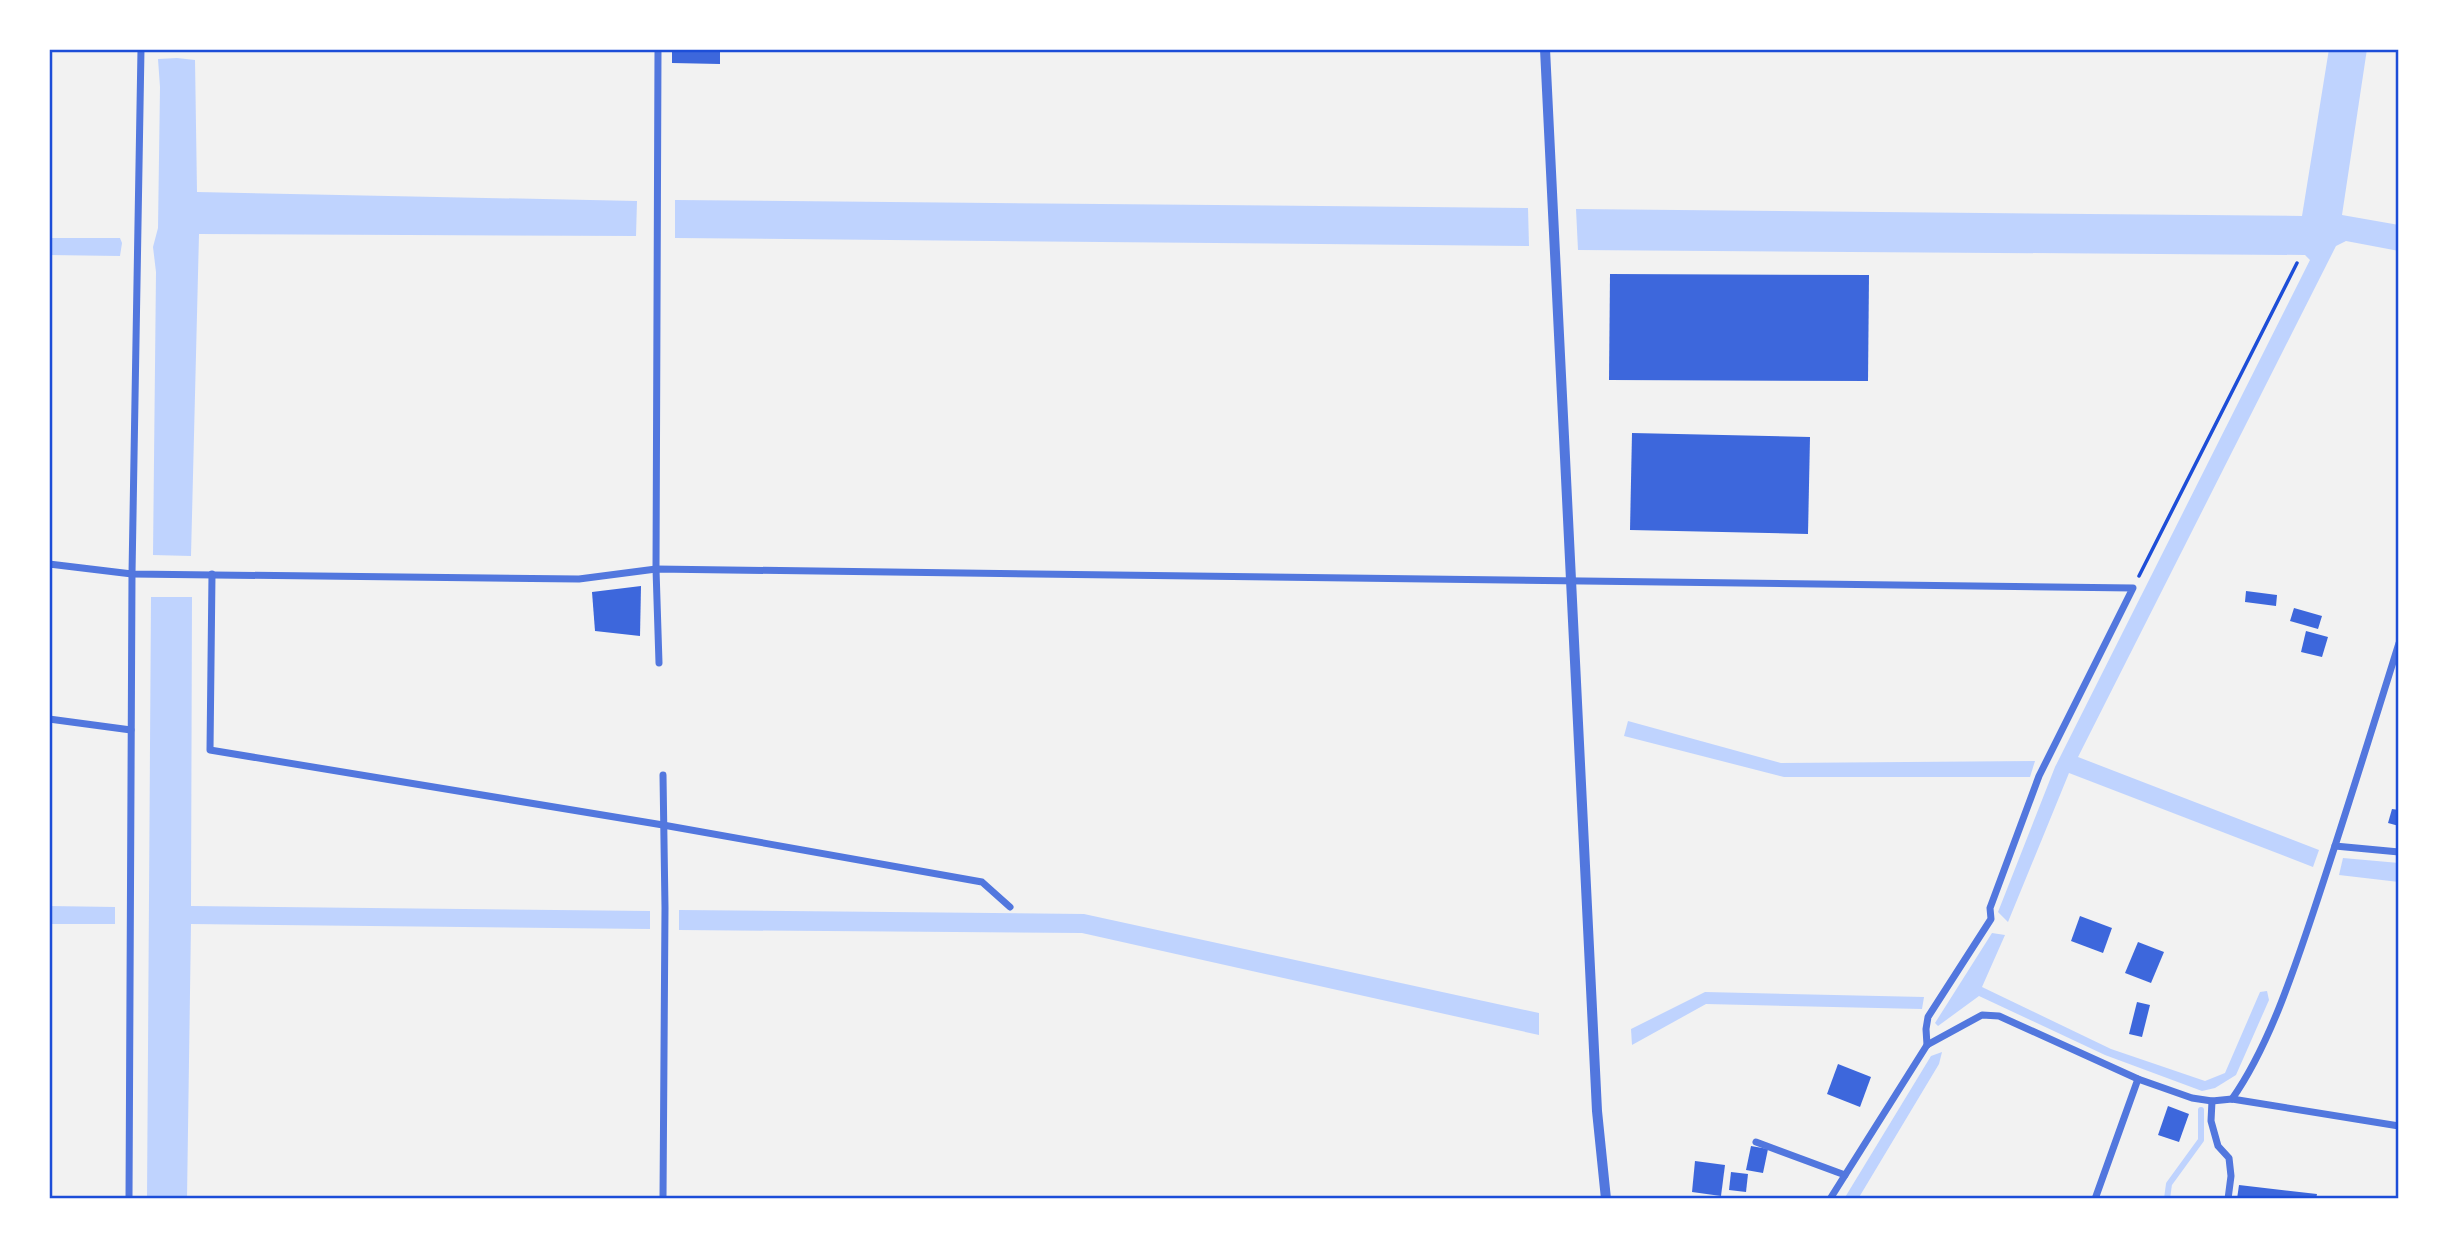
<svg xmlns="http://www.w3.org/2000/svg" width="2448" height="1248" font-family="Quicksand,sans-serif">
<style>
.water{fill:#bfd3fe}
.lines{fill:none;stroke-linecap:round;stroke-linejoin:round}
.stream{stroke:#bfd3fe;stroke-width:6}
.building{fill:#3d67dc}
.path{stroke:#1d4ed8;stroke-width:3.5}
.minor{stroke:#5277de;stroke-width:7}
.tertiary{stroke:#5277de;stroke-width:10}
.neatline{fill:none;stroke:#1d4ed8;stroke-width:2.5}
</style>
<rect width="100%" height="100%" fill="#f2f2f2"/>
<!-- water -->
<g class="water">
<path d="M 2329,49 L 2367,49 L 2342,215 L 2399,225 L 2399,251 L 2346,241 L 2336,246 L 2078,757 L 2319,850 L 2313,867 L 2069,773 L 2008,922 L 1998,912 L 2055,767 L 2310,260 L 2305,255 L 1578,250 L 1576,209 L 2302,216 Z"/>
<path d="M 177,58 L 195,60 L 197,192 L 637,201 L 636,236 L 199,234 L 191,556 L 153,555 L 156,272 L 153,247 L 158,228 L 160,87 L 158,59 Z"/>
<path d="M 675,200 L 1528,208 L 1529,246 L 675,238 Z"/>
<path d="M 49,238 L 120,238 L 122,243 L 120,256 L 49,255 Z"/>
<path d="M 151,597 L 192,597 L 191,906 L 650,911 L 650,929 L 191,924 L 187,1199 L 147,1199 Z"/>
<path d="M 1628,721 L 1781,763 L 2035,761 L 2030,777 L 1784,777 L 1624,736 Z"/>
<path d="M 2343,858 L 2399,863 L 2399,882 L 2339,875 Z"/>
<path d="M 49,906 L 115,907 L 115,924 L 49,924 Z"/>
<path d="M 679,910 L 1084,914 L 1539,1013 L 1539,1035 L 1082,933 L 679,930 Z"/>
<path d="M 1992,933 L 2005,935 L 1982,987 L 2111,1049 L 2205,1081 L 2225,1073 L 2260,992 L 2267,991 L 2269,1000 L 2236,1075 L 2215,1088 L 2202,1091 L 2105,1055 L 1979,996 L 1938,1026 L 1935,1023 Z"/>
<path d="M 1705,992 L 1924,997 L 1922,1009 L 1706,1004 L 1632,1045 L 1631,1029 Z"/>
<path d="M 1942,1052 L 1939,1064 L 1858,1199 L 1844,1199 L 1931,1056 Z"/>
</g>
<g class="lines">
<!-- stream -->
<path class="stream" d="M 2167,1199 L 2169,1184 L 2201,1140 L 2201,1110"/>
</g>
<!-- building -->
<g class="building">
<path d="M 672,49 L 720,49 L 720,64 L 672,63 Z"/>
<path d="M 1610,274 L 1869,275 L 1868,381 L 1609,380 Z"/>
<path d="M 1632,433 L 1810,437 L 1808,534 L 1630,530 Z"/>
<path d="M 641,586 L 640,636 L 595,631 L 592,592 Z"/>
<path d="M 2246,591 L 2277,595 L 2276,606 L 2245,602 Z"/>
<path d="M 2294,608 L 2322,616 L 2318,629 L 2290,621 Z"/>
<path d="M 2306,631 L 2328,637 L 2322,657 L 2301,652 Z"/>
<path d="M 2392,809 L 2399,810 L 2399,826 L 2388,823 Z"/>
<path d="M 2080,916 L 2112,928 L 2103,953 L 2071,941 Z"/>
<path d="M 2138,942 L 2164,952 L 2151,983 L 2125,973 Z"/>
<path d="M 2137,1002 L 2150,1005 L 2142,1037 L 2129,1034 Z"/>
<path d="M 1838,1064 L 1871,1077 L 1860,1107 L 1827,1094 Z"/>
<path d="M 2168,1106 L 2189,1114 L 2179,1142 L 2158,1135 Z"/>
<path d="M 1751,1146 L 1768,1149 L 1763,1173 L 1746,1170 Z"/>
<path d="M 1695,1161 L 1725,1165 L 1721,1196 L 1692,1192 Z"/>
<path d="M 1731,1172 L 1748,1174 L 1746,1192 L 1729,1190 Z"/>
<path d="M 2239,1185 L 2317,1194 L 2316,1199 L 2237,1199 Z"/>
</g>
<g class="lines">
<!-- path -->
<path class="path" d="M 2139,576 L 2297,263"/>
<!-- minor -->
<g class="minor">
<path d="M 658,49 L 656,569 L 659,663"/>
<path d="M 49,564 L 132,574 L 579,579 L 656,569 L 2133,588 L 2039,776 L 1990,908 L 1991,919 L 1928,1017 L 1926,1029 L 1927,1045"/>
<path d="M 212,574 L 210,750 L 663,825 L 982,882 L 1010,907"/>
<path d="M 49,719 L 131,730"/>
<path d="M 663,775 L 665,908 L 663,1199"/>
<path d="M 2335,846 L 2399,852"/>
<path d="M 2232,1099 C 2268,1048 2293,973 2313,913 C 2343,823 2371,733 2399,643"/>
<path d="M 2212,1101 L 2211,1121 L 2218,1146 L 2229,1158 L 2231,1176 L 2228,1199"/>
<path d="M 1756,1142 L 1845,1175"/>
<path d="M 129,1199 L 132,574 L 141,49"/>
<path d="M 1830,1199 L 1927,1045 L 1982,1015 L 1999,1016 L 2138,1079 L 2192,1098 L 2212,1101 L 2232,1099 L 2399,1126"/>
<path d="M 2095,1199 L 2138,1079"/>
</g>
<!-- tertiary -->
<path class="tertiary" d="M 1545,49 L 1597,1111 L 1606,1199"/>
</g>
<!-- border -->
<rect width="2448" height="1248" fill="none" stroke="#ffffff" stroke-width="102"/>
<rect x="51" y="51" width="2346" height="1146" class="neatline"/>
</svg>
